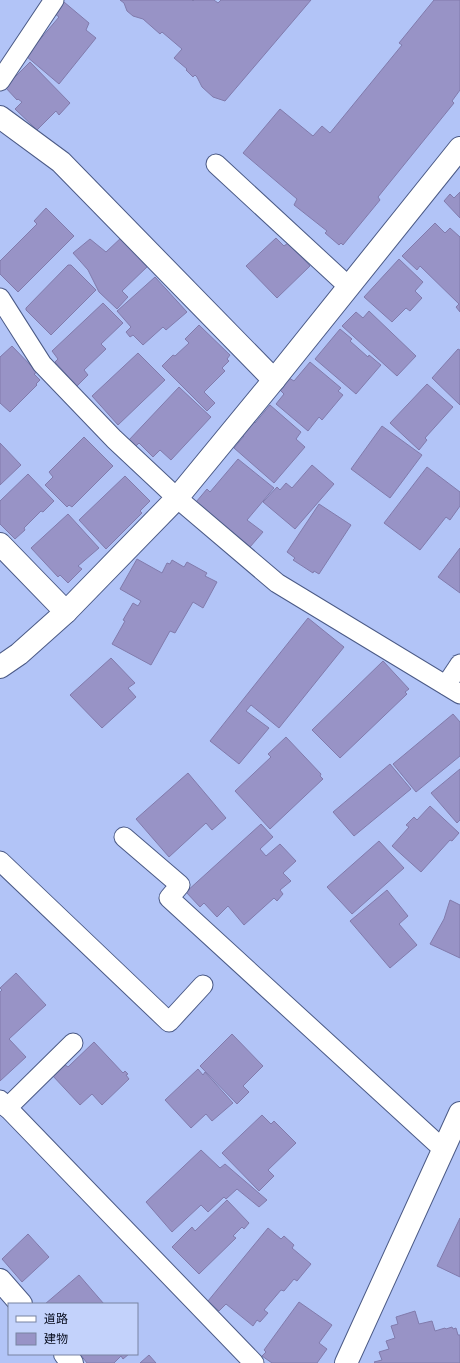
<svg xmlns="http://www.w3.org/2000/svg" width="460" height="1363" font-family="'Titillium Web','Noto Sans JP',sans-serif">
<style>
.building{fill:#9893c6;stroke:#817bac}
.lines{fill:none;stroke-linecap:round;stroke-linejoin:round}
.lane-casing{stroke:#4b5a86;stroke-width:21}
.street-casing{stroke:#4b5a86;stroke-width:24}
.lane{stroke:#fff;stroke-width:19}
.street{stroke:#fff;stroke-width:22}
</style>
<rect width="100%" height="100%" fill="#b2c4f7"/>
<!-- building -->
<g class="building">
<path d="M 120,0 L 192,0 L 193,1 L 194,0 L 214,0 L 218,3 L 221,0 L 311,0 L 225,101 L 213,97 L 202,87 L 197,77 L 195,75 L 193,77 L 186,70 L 187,69 L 174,58 L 182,49 L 162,32 L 160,34 L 143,19 L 133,16 L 127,11 L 124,3 Z"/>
<path d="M 434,0 L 460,0 L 460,90 L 452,101 L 454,103 L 378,197 L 380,200 L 343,245 L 341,243 L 339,245 L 325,233 L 327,231 L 294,205 L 297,199 L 243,153 L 280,109 L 313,136 L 322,126 L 330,133 L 402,45 L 399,43 Z"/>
<path d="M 64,2 L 89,23 L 86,30 L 96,38 L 59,84 L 26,56 L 59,17 L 54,13 Z"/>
<path d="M 30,62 L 70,103 L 59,115 L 56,111 L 37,130 L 15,109 L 22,102 L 18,99 L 17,100 L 5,87 Z"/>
<path d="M 460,192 L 460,218 L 444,201 L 450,194 L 454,198 Z"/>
<path d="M 46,208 L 74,236 L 18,292 L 0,274 L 0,261 L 37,224 L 34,221 Z"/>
<path d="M 435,223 L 445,233 L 450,228 L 460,237 L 460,312 L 456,307 L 459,304 L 420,266 L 417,270 L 402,256 Z"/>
<path d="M 123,236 L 149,265 L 122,291 L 128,297 L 117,309 L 99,292 L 88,270 L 73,253 L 90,239 L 106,252 Z"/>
<path d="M 276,238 L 284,246 L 288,243 L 310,266 L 277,298 L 246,266 Z"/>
<path d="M 399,259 L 423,282 L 415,291 L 422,298 L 410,311 L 406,308 L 392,322 L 364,297 Z"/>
<path d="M 68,265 L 71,265 L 96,290 L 51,335 L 26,310 L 26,308 Z"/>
<path d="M 155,277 L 187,312 L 166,330 L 163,327 L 143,345 L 133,335 L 130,337 L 126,332 L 131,327 L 117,311 Z"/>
<path d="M 103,303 L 123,323 L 101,344 L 106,349 L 84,370 L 88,375 L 77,386 L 55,362 L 58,359 L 52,351 Z"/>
<path d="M 369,311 L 416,356 L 397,376 L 342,326 L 356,312 L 363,318 Z"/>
<path d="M 199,325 L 230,355 L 227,359 L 229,361 L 222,368 L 225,371 L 204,392 L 215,403 L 207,411 L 162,366 L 173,355 L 175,356 L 189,343 L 185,339 Z"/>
<path d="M 340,329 L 352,339 L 350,341 L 368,357 L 369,355 L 381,365 L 356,394 L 315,359 Z"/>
<path d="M 12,346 L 37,372 L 34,374 L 40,380 L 36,384 L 37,385 L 10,412 L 0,403 L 0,357 Z"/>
<path d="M 458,349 L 460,350 L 460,405 L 432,378 Z"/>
<path d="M 138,353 L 165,380 L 118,425 L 92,396 Z"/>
<path d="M 310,362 L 341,388 L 338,391 L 343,395 L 322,420 L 319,417 L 308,431 L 276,404 L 284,394 L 279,389 L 289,378 L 294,381 Z"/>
<path d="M 427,384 L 453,407 L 425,438 L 427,440 L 419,450 L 390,423 Z"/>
<path d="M 179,387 L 211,417 L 171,460 L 160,450 L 153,457 L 139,443 L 135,447 L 128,441 Z"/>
<path d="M 270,405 L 301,432 L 296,439 L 305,447 L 274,483 L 234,448 L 244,436 L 241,434 L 253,421 L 255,423 Z"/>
<path d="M 382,426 L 422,455 L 390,498 L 351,469 Z"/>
<path d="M 84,437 L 113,466 L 72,507 L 69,505 L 67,507 L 45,485 L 53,477 L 49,472 Z"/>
<path d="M 0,443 L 21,465 L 0,485 Z"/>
<path d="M 238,459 L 274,488 L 247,520 L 263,532 L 250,547 L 196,502 L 207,489 L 210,492 Z"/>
<path d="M 312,465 L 334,484 L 295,529 L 263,502 L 277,487 L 280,490 L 286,483 L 292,488 Z"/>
<path d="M 427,467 L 460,492 L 460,506 L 450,520 L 446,517 L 420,550 L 384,523 Z"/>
<path d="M 28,474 L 54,501 L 43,512 L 41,511 L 24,528 L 25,530 L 15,539 L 0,524 L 0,501 Z"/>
<path d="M 125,476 L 150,501 L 140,511 L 142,513 L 106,549 L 79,520 Z"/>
<path d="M 319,504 L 351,525 L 319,574 L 314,571 L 313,573 L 293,560 L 295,558 L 287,552 Z"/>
<path d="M 68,514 L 99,548 L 78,566 L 82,569 L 68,583 L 60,575 L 58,577 L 31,548 Z"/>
<path d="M 460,548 L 460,593 L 438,577 Z"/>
<path d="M 137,559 L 162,573 L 167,563 L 170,564 L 172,560 L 184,567 L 187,562 L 207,573 L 205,576 L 217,582 L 203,608 L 193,602 L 175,633 L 170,631 L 151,665 L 112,644 L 125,621 L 123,620 L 133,603 L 138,606 L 141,601 L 120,589 Z"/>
<path d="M 308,618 L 344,647 L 279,728 L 251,705 L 246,711 L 269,728 L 239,764 L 210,741 Z"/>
<path d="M 111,658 L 135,683 L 128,688 L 136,697 L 102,728 L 70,695 Z"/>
<path d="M 383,661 L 409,689 L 405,692 L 407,694 L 340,758 L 312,730 Z"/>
<path d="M 453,714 L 460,722 L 460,756 L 416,792 L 393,764 Z"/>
<path d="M 286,737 L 321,774 L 320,776 L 323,779 L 270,829 L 235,791 L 271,757 L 268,754 Z"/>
<path d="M 390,764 L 411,789 L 354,836 L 333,812 Z"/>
<path d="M 460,769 L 460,820 L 457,823 L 431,793 Z"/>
<path d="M 188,773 L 226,818 L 212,830 L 206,823 L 169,857 L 136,819 Z"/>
<path d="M 430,806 L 459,833 L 452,841 L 450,840 L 421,872 L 392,846 L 409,827 L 406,825 L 414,817 L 417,820 Z"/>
<path d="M 261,824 L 273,837 L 260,849 L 266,856 L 280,844 L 296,861 L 283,873 L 291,881 L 280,890 L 283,894 L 277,901 L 274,898 L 244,925 L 228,906 L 217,917 L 204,903 L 200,907 L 186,892 Z"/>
<path d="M 379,841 L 404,868 L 352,914 L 327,887 Z"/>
<path d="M 387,890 L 408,916 L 399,924 L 417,945 L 390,968 L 350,921 Z"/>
<path d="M 450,900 L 460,905 L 460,958 L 430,944 L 444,919 Z"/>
<path d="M 16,973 L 46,1005 L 9,1039 L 26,1057 L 0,1081 L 0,992 L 2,990 L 0,988 Z"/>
<path d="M 232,1034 L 263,1066 L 243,1086 L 249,1092 L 237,1104 L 200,1066 Z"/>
<path d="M 94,1042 L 123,1073 L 125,1071 L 128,1074 L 126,1075 L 129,1079 L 102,1105 L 92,1094 L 80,1105 L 52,1075 L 64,1064 L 68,1067 Z"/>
<path d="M 198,1069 L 203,1075 L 205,1072 L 233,1103 L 212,1121 L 206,1114 L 191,1128 L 165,1100 Z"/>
<path d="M 262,1115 L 271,1124 L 274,1121 L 296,1143 L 268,1170 L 274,1176 L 259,1191 L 222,1153 Z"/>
<path d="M 201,1150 L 220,1168 L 225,1164 L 267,1200 L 259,1207 L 237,1189 L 226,1199 L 224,1197 L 208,1212 L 201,1205 L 172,1232 L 146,1202 Z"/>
<path d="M 227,1200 L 249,1223 L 244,1229 L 242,1227 L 233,1236 L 236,1238 L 199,1274 L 172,1247 L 192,1227 L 195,1231 Z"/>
<path d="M 460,1218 L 460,1277 L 437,1266 Z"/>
<path d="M 268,1228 L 281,1239 L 284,1236 L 294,1245 L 292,1248 L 311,1264 L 297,1281 L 294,1279 L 284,1291 L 281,1290 L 264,1310 L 268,1313 L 260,1322 L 257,1320 L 253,1326 L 226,1304 L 219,1311 L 208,1301 Z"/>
<path d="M 28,1234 L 49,1257 L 22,1282 L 2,1259 Z"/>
<path d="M 79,1275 L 104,1304 L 45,1304 Z"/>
<path d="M 299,1302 L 332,1325 L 319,1343 L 327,1349 L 317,1363 L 272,1363 L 262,1356 L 266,1352 L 264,1350 Z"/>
<path d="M 415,1311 L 419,1324 L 432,1321 L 435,1331 L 445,1328 L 446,1329 L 452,1327 L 453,1329 L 456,1328 L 458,1335 L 460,1335 L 460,1363 L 375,1363 L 374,1362 L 382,1360 L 379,1352 L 389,1349 L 386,1341 L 395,1338 L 391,1326 L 398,1324 L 396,1317 Z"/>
<path d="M 80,1354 L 129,1354 L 123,1359 L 121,1356 L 114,1363 L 87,1363 Z"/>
<path d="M 149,1355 L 156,1363 L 140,1363 Z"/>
</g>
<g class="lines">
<defs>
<g id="lane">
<path d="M 0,81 L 54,0"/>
<path d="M 216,164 L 348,286"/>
<path d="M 0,298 L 42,364 L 114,439 L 177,498 L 277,583 L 460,694"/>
<path d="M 446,685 L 460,664"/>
<path d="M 124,837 L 180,885 L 169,898 L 444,1150"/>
<path d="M 0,861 L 169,1022 L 203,985"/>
<path d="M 0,1100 L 254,1363"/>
<path d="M 7,1108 L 73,1043"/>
</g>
<g id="street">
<path d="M 0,117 L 61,162 L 274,380"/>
<path d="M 0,544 L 66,612"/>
<path d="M 0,667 L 19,654 L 66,612 L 177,498 L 274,380 L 460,148"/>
<path d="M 0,1280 L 21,1304"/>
<path d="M 65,1354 L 72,1363"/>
<path d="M 346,1363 L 460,1113"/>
</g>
</defs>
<!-- lane casing -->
<use href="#lane" class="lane-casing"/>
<!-- street casing -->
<use href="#street" class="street-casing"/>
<!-- lane -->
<use href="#lane" class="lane"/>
<!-- street -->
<use href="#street" class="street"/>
</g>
<!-- legend -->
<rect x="8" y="1303" width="130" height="52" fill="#c3d2fb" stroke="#7883a2"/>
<rect x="16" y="1316" width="20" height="6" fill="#ffffff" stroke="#7883a2"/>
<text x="44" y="1323" font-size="12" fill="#070c1d">道路</text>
<rect x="16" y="1333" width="20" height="12" fill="#9893c6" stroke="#7883a2"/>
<text x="44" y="1343" font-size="12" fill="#070c1d">建物</text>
</svg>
